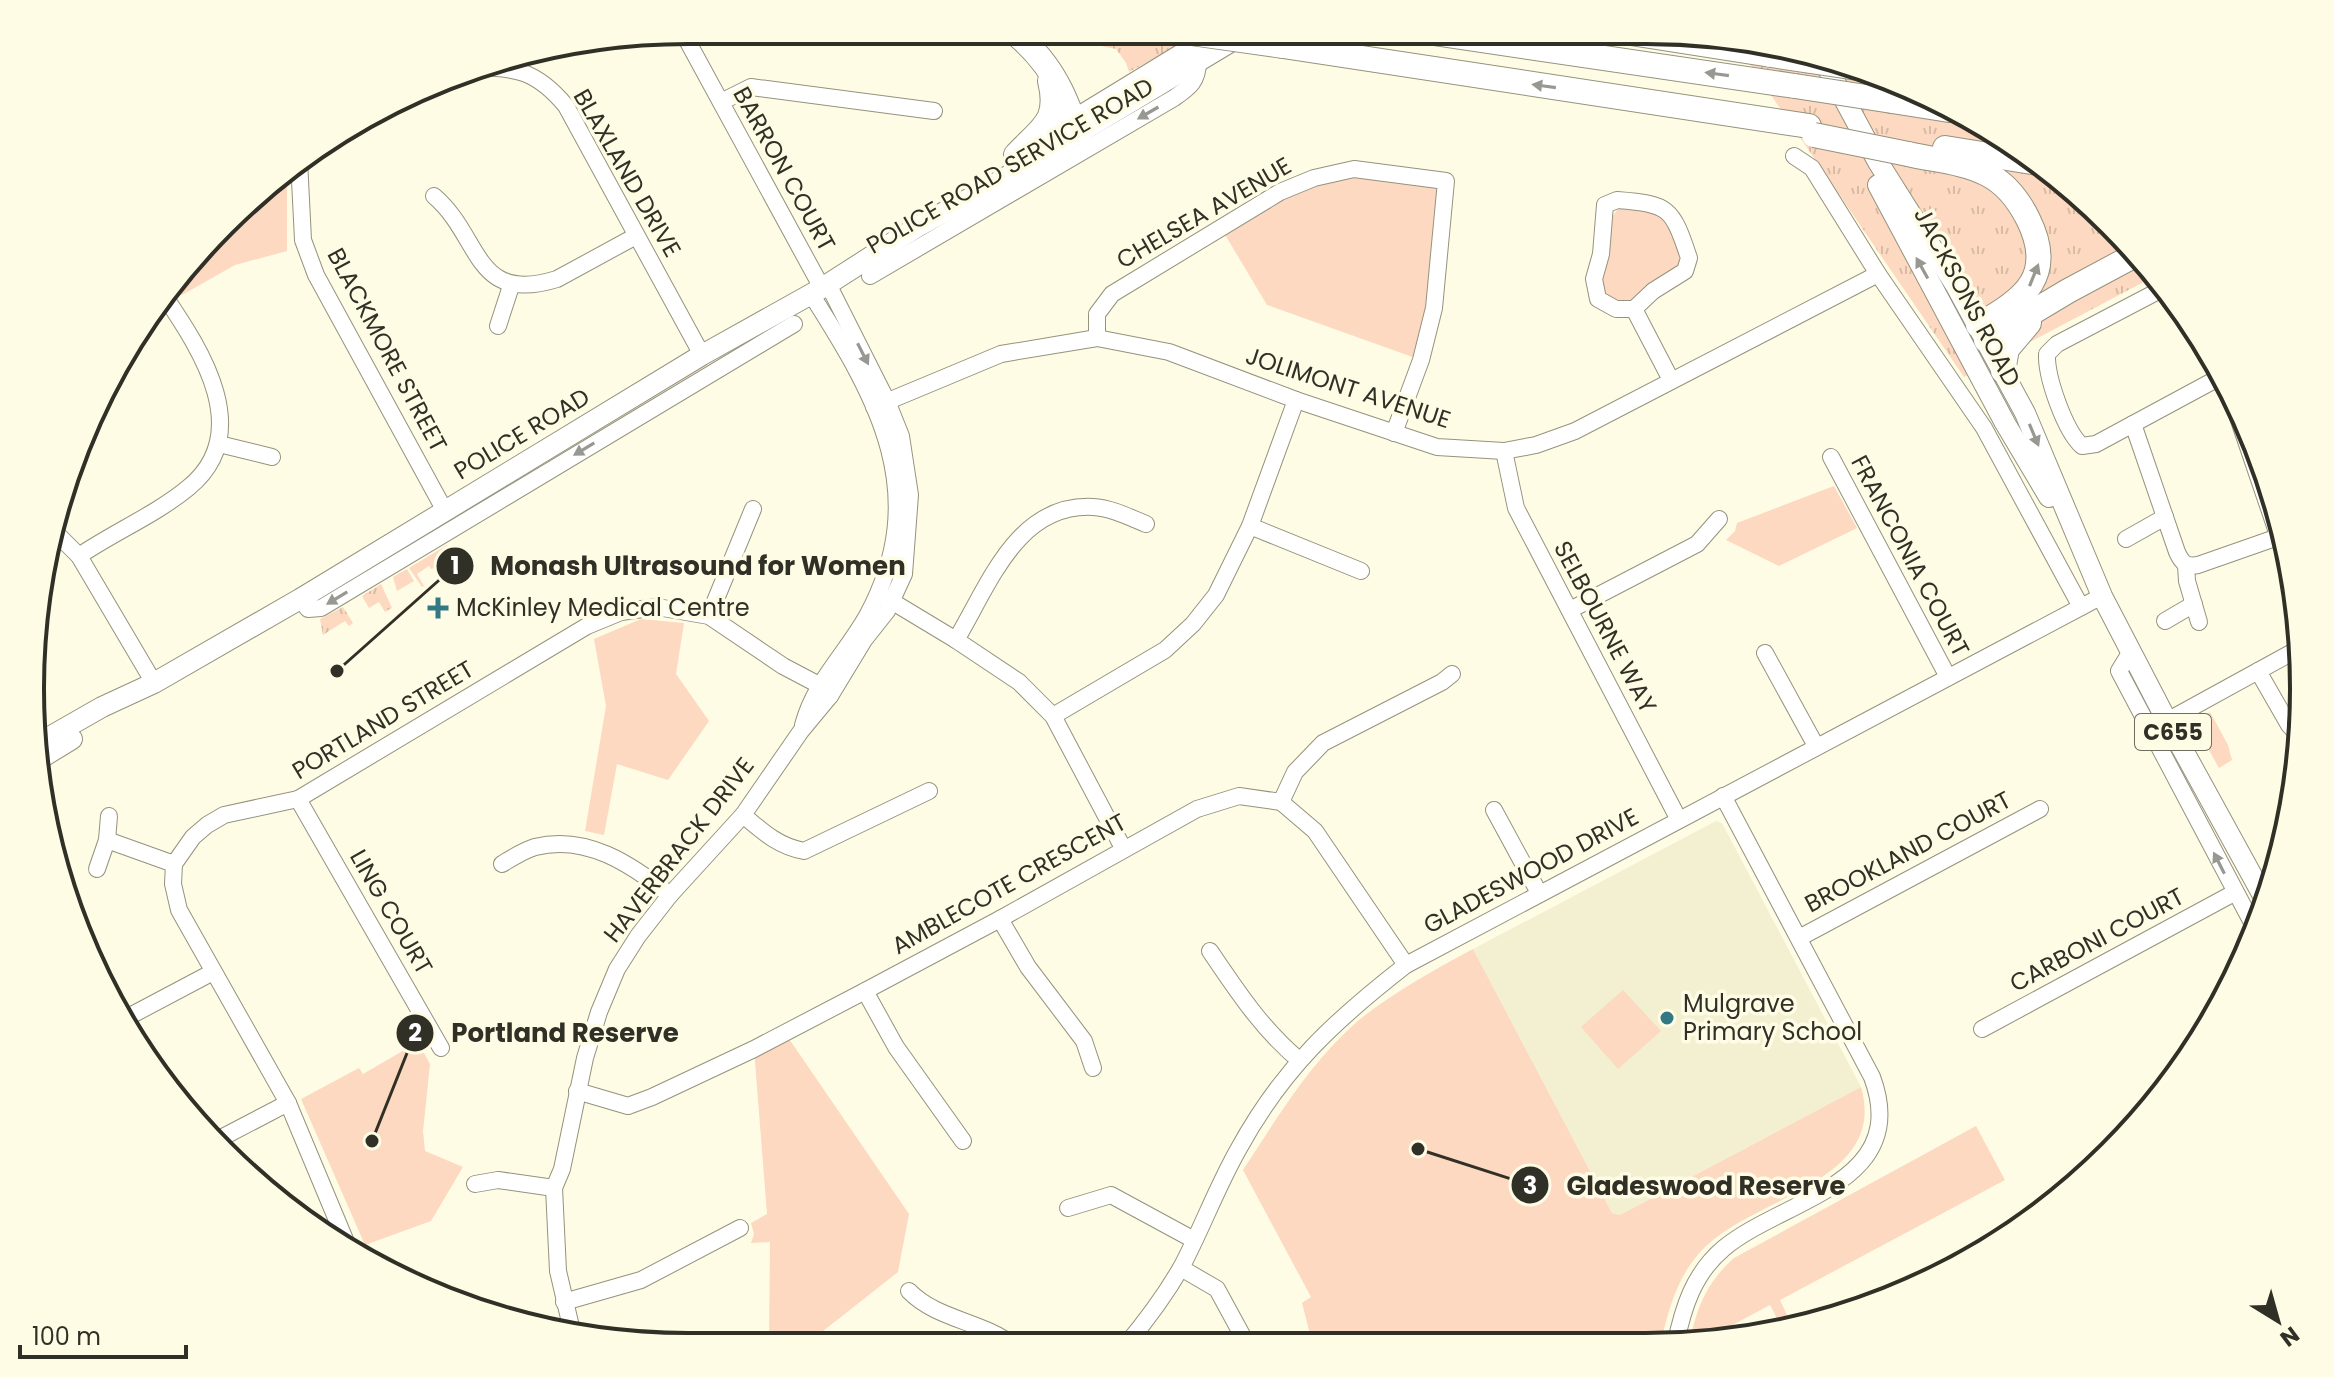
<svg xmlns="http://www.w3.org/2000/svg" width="2334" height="1377" font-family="Poppins,sans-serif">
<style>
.built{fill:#f3f0d1}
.grass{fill:url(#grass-tufts)}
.park{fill:#fcd9c0}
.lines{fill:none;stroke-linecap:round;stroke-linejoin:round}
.minor-casing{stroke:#95927d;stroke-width:18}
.major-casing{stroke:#95927d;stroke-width:22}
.highway-casing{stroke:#95927d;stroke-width:26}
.minor{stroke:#fff;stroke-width:16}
.major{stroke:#fff;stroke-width:20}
.highway{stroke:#fff;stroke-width:24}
.highway-bridge-casing{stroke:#95927d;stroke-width:26;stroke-linecap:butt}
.highway-bridge{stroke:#fff;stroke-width:24}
.oneway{fill:#989893}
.poi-dot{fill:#337885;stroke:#fffce5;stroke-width:3}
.labels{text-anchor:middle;stroke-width:7;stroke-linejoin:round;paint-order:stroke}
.shield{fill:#fffce5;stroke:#6f6d60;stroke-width:2}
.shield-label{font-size:22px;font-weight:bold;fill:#313027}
.street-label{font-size:24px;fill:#313027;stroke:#fffce5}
.poi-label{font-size:24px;fill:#313027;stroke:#fffce5;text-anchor:start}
.rim{fill:none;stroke:#313027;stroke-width:4}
.leader{fill:none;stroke:#313027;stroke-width:3}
.callout-dot{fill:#313027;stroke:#fffce5;stroke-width:3}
.mark-label{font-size:24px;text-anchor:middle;font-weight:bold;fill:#fff}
.callout-label{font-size:26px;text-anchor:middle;font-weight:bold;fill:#313027;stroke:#fffce5;stroke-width:7;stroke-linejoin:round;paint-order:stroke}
</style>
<defs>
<pattern id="grass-tufts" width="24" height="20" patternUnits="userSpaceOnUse" patternTransform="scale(2)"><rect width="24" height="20" fill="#fcd9c0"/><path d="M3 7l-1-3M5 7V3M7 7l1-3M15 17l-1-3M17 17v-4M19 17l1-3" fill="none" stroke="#d8bba5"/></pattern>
</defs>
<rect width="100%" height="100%" fill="#fffce5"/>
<!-- built -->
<path class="built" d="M 1716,821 L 1722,823 L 1861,1087 L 1620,1215 L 1612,1213 L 1473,949 Z"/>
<!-- grass -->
<g class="grass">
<path d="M 1057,31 L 1149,34 L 1188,40 L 1129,72 L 1126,63 L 1116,49 L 1056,37 Z"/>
<path d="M 1734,41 L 1858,65 L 2012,141 L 2111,223 L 2155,276 L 1964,377 Z"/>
<path d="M 447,545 L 451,556 L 440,566 L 431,569 L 429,566 L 417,574 L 424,586 L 422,587 L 409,568 Z"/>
<path d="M 407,569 L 414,581 L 397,591 L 393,577 Z"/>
<path d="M 381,584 L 392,608 L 385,612 L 379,602 L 369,608 L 362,596 Z"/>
<path d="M 343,607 L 353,623 L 349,626 L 345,621 L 323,635 L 320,619 Z"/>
</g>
<!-- park -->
<g class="park">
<path d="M 287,167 L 287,251 L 235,265 L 182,295 L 175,287 Z"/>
<path d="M 1354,169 L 1446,181 L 1421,360 L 1267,305 L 1221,228 L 1280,192 Z"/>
<path d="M 1629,205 L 1659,212 L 1677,240 L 1680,267 L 1637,299 L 1624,306 C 1610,300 1602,296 1601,280 L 1609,222 L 1617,210 Z"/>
<path d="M 1834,486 L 1857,528 L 1779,566 L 1726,540 L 1735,531 L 1737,523 Z"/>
<path d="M 641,619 L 684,623 L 676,674 L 709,721 L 668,780 L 617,764 L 604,835 L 585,831 L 606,706 L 594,639 Z"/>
<path d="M 2210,712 L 2228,745 L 2232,760 L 2219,768 L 2200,734 L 2202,717 Z"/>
<path d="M 1473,949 L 1612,1213 L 1620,1215 L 1861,1087 C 1888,1181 1757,1196 1705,1247 C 1677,1275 1669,1308 1660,1346 L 1313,1346 L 1302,1303 L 1311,1297 L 1243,1170 C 1277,1118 1311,1061 1359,1020 C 1394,992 1434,970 1473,949 Z"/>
<path d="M 1623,990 L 1661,1031 L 1618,1069 L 1581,1027 Z"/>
<path d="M 785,1033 L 909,1214 L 898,1272 L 804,1346 L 769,1346 L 770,1242 L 751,1243 L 754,1234 L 751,1223 L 767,1214 L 754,1049 Z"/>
<path d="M 418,1042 L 430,1064 L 423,1131 L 425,1151 L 463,1167 L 431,1221 L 365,1245 L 301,1099 L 359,1068 L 363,1074 Z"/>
<path d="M 1976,1126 L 2005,1180 L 1780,1300 L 1793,1328 L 1783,1330 L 1770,1305 L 1697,1344 L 1689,1346 C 1696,1309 1706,1283 1734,1258 Z"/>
</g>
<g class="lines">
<defs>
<g id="minor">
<path d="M 682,31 L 822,288"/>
<path d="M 472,67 C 516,67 537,71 566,106 L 702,355"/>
<path d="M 721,102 L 751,87 L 934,111"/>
<path d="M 1794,156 L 1812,168 L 1878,274 L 1984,428 L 2081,607"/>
<path d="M 299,160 L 303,240 L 316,275 L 445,511"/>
<path d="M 434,196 C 482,237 473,305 557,279 L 636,236"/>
<path d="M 1617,200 C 1669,204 1672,207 1689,258 L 1685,271 L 1653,291 L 1634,309 L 1616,309 L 1598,299 L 1594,279 L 1601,254 L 1605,205 Z"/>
<path d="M 870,276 L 1174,98 C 1190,87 1198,81 1198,61"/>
<path d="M 2164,288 L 2057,344 L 2047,354 C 2046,377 2065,431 2082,446 L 2096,444 L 2222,376"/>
<path d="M 1634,309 L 1671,380"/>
<path d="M 498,326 L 511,286"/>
<path d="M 1097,338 L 1097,314 L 1112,294 L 1280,192 L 1314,178 L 1354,169 L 1446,181 L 1434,308 L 1421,360 L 1394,433"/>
<path d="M 2229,391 L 2294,582"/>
<path d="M 874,407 L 1001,354 L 1097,338 L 1169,352 L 1296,400 L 1437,447 L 1504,451 L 1536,445 L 1575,431 L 1878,274"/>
<path d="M 2133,424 L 2177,552 C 2182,563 2186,567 2198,565 L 2278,537"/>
<path d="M 219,444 L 272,457"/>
<path d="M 1504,451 L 1516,508 L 1679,820"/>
<path d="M 1831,457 L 1948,677"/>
<path d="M 1250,526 L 1361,571"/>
<path d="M 56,533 L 79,556 L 154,683"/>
<path d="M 2126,539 L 2165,517"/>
<path d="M 79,556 C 114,532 155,515 188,488 C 255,434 202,351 165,297"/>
<path d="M 2186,565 L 2187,581 L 2199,622"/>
<path d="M 883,596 L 956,640 L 1019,682 L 1053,716 L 1123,848"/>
<path d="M 300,599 L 308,609 L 321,608 L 794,324"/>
<path d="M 1570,610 L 1697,544 L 1719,519"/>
<path d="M 709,616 L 753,509"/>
<path d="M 2165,621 L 2194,604"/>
<path d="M 956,640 C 989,585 1017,503 1093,507 C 1111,508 1129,517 1146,524"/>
<path d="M 1765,653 L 1816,746"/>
<path d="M 2130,653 L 2119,671 L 2257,932"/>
<path d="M 2258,671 L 2289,725 L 2299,736"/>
<path d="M 1053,716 L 1165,650 L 1193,624 L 1216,595 L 1250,526 L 1296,400"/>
<path d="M 2167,721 L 2300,648"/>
<path d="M 803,725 C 815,681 845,655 867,616 C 933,494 878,399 811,294"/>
<path d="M 298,799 L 441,1048"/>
<path d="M 1281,802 L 1295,772 L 1323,743 L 1442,682 L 1452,674"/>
<path d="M 1494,810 L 1539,893"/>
<path d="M 743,815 C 763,832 778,846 804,851 L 929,791"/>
<path d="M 107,840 L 174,864"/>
<path d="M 2279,856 L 2279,847 L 2284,841"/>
<path d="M 502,864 C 512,858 524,850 535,847 C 586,834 631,864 670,895"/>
<path d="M 97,869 L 107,840 L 109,816"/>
<path d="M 1000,919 L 1028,967 L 1084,1041 L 1093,1068"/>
<path d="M 1799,938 L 2040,809"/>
<path d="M 1210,951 C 1237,991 1262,1029 1299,1060"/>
<path d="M 865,991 L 896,1047 L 963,1141"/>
<path d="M 128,1017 L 213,972"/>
<path d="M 1982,1029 L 2234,893"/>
<path d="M 577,1091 L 628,1106 L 652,1097 L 754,1049 L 865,991 L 1000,919 L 1197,809 L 1239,796 L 1281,802 L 1315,831 L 1406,965"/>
<path d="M 219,1139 L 288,1103"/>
<path d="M 475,1184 L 498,1180 L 554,1188"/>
<path d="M 1068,1208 L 1111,1195 L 1194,1240"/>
<path d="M 349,1249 L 288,1103 L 179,910 L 173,884 L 174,864 L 193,837 L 207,825 L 224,815 L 298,799 L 587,626 L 621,612 L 657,607 L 709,616 L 783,666 L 819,685 L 830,696"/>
<path d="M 1181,1268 L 1217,1289 L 1248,1346"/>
<path d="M 909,1291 C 937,1320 983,1321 1014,1346"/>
<path d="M 564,1302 L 641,1280 L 740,1228"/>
<path d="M 572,1331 L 558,1271 L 554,1188 L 562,1169 L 585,1058 L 599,1012 L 617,969 L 638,936 L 670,895 L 743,815 L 801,731 L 830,696 L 864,640 L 887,611 L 904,574 L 910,495 L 901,436 L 887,401 L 828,284"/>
<path d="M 1125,1346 C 1146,1321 1166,1294 1182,1266 C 1202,1228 1217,1187 1238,1150 C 1282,1069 1334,1021 1406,965 L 2102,596"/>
<path d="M 1675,1346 C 1683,1308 1693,1274 1724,1248 C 1783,1199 1912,1184 1872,1077 L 1723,796"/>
</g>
<g id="major">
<path d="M 1822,58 L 1878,162 L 1956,286 L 2025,413 L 2102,596 L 2167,721 L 2266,901"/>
<path d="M 1064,126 L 1218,32"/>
<path d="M 1878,185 L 2005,423 L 2049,497"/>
<path d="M 39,743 L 102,707 L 154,683 L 300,599 L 702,355 L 822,288 L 917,227 L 983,191 L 1242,35"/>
<path d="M 41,758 L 72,739"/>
</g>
<g id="highway">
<path d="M 1011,30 C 1033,47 1049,66 1061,91 C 1068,105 1072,119 1080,132"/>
<path d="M 1420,31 L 1795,86"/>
<path d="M 1618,31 L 1771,55"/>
<path d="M 1283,46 L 1809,126"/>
<path d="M 1892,101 L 1949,110"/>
<path d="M 1945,148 L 2038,163"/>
<path d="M 1908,154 C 1933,160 1964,162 1987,174 C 2005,183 2019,201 2028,219 C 2056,275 2025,300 1978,325"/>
<path d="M 1016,155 C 1041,128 1060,122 1050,81"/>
<path d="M 1986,340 L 2068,291 L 2137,254"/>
<path d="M 2003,371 L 2007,349 L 2029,323"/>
</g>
</defs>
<!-- minor casing -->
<use href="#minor" class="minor-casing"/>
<!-- major casing -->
<use href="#major" class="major-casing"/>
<!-- highway casing -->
<use href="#highway" class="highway-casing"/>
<!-- minor -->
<use href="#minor" class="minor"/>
<!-- major -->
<use href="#major" class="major"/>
<!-- highway -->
<use href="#highway" class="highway"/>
<defs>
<g id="highway-bridge">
<path d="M 1177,31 L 1283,46"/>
<path d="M 1771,55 L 1864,69"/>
<path d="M 1795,86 L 1892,101"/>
<path d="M 1814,135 L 1908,154"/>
</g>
</defs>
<!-- highway-bridge casing -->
<use href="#highway-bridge" class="highway-bridge-casing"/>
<!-- highway-bridge -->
<use href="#highway-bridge" class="highway-bridge"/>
</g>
<!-- one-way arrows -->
<defs><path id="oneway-solid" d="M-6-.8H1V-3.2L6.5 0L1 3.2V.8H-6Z" transform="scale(2)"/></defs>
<g class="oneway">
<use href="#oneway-solid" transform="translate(1717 74) rotate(-172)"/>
<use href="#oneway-solid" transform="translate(1544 86) rotate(-172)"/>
<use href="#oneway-solid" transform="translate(1148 113) rotate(150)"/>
<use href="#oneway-solid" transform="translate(1922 268) rotate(-119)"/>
<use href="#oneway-solid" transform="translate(2034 275) rotate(-68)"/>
<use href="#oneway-solid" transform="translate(863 354) rotate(63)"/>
<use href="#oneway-solid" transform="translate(2034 435) rotate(67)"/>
<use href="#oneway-solid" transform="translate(584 449) rotate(149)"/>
<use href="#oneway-solid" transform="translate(337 598) rotate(149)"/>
<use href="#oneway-solid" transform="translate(2219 863) rotate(-117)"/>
</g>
<!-- markers -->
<g class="poi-dot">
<path d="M434 596h8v8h8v8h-8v8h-8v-8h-8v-8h8z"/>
<circle cx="1667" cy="1018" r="8"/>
</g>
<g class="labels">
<!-- shield labels -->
<rect class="shield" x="2135" y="714" width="76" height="36" rx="6"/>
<g class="shield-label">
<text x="2173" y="740">C655</text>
</g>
<!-- street labels -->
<g class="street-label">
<text transform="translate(1010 166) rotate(-30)" y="8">POLICE ROAD SERVICE ROAD</text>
<text transform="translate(784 169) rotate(61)" y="8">BARRON COURT</text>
<text transform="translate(627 173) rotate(60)" y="8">BLAXLAND DRIVE</text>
<text transform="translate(1204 213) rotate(-30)" y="8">CHELSEA AVENUE</text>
<text transform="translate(1967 297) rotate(62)" y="8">JACKSONS ROAD</text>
<text transform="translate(387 350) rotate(62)" y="8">BLACKMORE STREET</text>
<text transform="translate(1348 388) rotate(18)" y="8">JOLIMONT AVENUE</text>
<text transform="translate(522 434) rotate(-31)" y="8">POLICE ROAD</text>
<text transform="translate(1910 556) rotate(62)" y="8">FRANCONIA COURT</text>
<text transform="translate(1605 627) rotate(62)" y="8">SELBOURNE WAY</text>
<text transform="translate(383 720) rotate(-31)" y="8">PORTLAND STREET</text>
<text transform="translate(679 850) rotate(-52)" y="8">HAVERBRACK DRIVE</text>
<text transform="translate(1908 852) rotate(-28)" y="8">BROOKLAND COURT</text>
<text transform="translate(1531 871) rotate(-28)" y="8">GLADESWOOD DRIVE</text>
<text transform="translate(1009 884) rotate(-29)" y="8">AMBLECOTE CRESCENT</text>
<text transform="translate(391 912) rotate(60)" y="8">LING COURT</text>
<text transform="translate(2097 940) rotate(-28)" y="8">CARBONI COURT</text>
</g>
<!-- poi labels -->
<g class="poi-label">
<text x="456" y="616">McKinley Medical Centre</text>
<text x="1683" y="1012">Mulgrave<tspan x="1683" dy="28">Primary School</tspan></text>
</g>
</g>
<!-- crop -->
<path d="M0 0H2334V1377H0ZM688 44H1646A644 644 0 0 1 2290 688V689A644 644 0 0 1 1646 1333H688A644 644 0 0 1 44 689V688A644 644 0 0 1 688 44Z" fill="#fffce5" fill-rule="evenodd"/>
<path class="rim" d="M688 44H1646A644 644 0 0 1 2290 688V689A644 644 0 0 1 1646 1333H688A644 644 0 0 1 44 689V688A644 644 0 0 1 688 44Z"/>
<!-- callouts -->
<path class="leader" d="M337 671L455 566M372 1141L415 1033M1418 1149L1530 1185"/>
<g class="callout-dot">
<circle cx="337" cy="671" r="8"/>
<circle cx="372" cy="1141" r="8"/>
<circle cx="1418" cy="1149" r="8"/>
<circle cx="455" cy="566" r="20"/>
<circle cx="415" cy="1033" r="20"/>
<circle cx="1530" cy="1185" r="20"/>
</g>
<g class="mark-label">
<text x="455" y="574">1</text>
<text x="415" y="1041">2</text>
<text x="1530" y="1194">3</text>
</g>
<g class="callout-label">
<text x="698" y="575">Monash Ultrasound for Women</text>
<text x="565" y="1042">Portland Reserve</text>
<text x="1706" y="1195">Gladeswood Reserve</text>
</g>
<!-- north arrow -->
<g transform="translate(2278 1321) rotate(143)" stroke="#fffce5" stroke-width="6" paint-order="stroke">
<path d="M0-6L14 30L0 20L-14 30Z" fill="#313027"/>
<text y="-12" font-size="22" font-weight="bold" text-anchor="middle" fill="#313027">N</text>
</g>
<!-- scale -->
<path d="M20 1345v12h166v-12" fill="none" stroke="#313027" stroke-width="4"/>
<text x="32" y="1345" font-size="24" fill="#313027" stroke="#fffce5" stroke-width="6" paint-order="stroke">100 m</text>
</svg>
